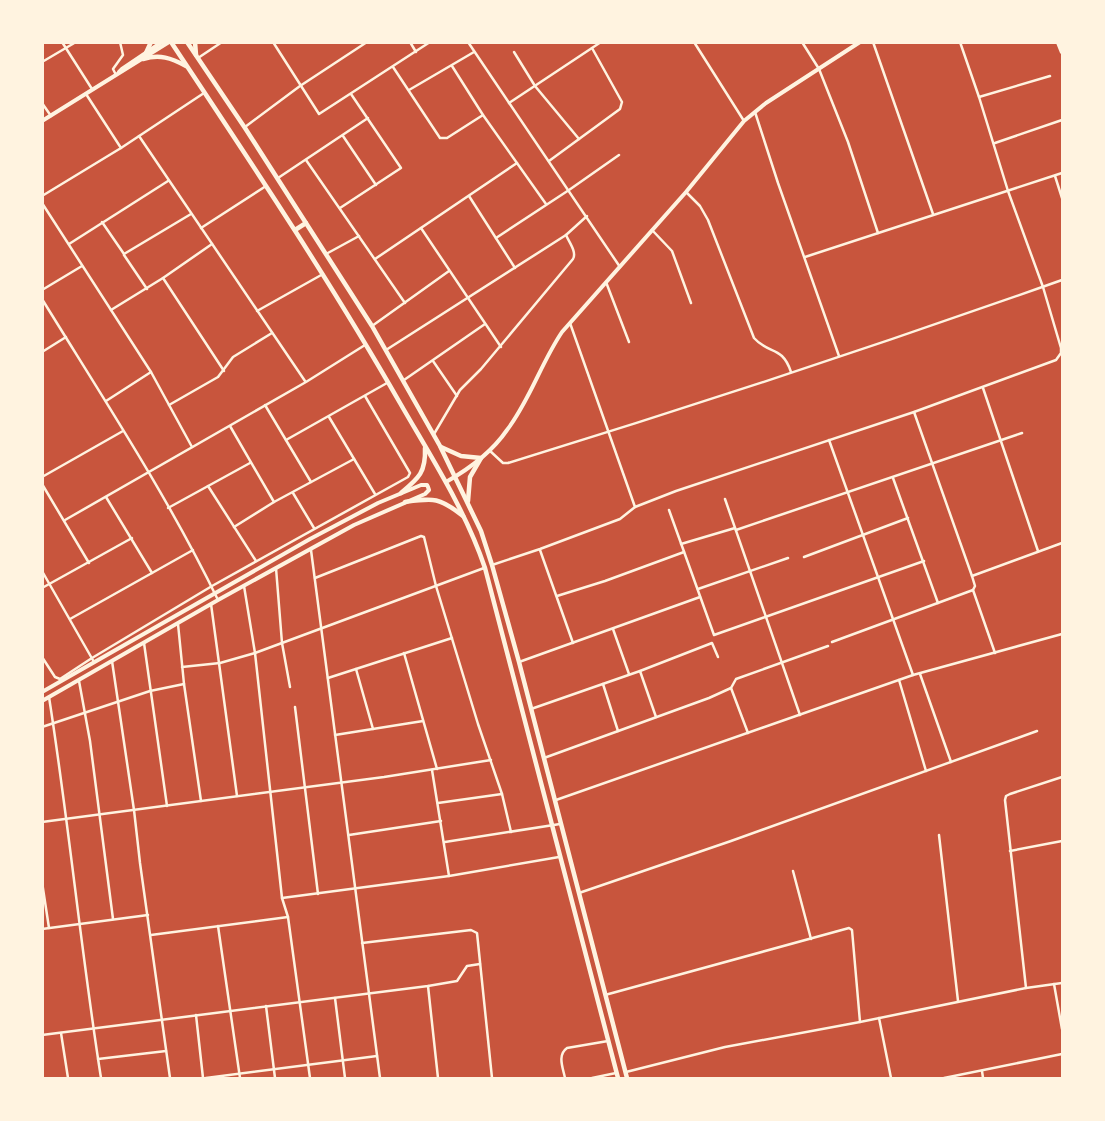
<svg xmlns="http://www.w3.org/2000/svg" width="1105" height="1121" font-family="'Varela Round',sans-serif">
<style>
.lines{fill:none;stroke-linecap:round;stroke-linejoin:round}
.minor{stroke:#fff3e0;stroke-width:2.5}
.secondary{stroke:#fff3e0;stroke-width:4}
.primary{stroke:#fff3e0;stroke-width:4.5}
</style>
<rect width="100%" height="100%" fill="#c8553d"/>
<g class="lines">
<!-- minor -->
<g class="minor">
<path d="M 62,42 L 92,89"/>
<path d="M 273,42 L 319,114 L 430,42"/>
<path d="M 410,42 L 416,52"/>
<path d="M 468,42 L 620,267"/>
<path d="M 694,42 L 744,121"/>
<path d="M 802,42 L 819,69 L 848,142 L 878,233"/>
<path d="M 873,42 L 933,214"/>
<path d="M 514,52 L 535,86 L 579,139"/>
<path d="M 198,58 L 222,42"/>
<path d="M 42,62 L 76,42"/>
<path d="M 452,66 L 483,115 L 546,204"/>
<path d="M 393,67 L 440,138 L 447,138 L 483,115"/>
<path d="M 116,75 L 113,69 L 123,55 L 120,42"/>
<path d="M 409,90 L 474,52"/>
<path d="M 86,94 L 121,148"/>
<path d="M 979,97 L 1050,76"/>
<path d="M 42,103 L 51,116"/>
<path d="M 509,103 L 601,42"/>
<path d="M 755,112 L 778,183 L 839,356"/>
<path d="M 245,127 L 300,86 L 367,42"/>
<path d="M 139,136 L 305,381"/>
<path d="M 343,136 L 376,185"/>
<path d="M 995,143 L 1062,120"/>
<path d="M 306,160 L 405,303"/>
<path d="M 549,161 L 620,109 L 622,102 L 592,48"/>
<path d="M 1055,176 L 1062,198"/>
<path d="M 278,178 L 368,118"/>
<path d="M 686,192 L 700,206 L 708,220 L 754,338 C 769,355 782,345 791,372"/>
<path d="M 42,196 L 121,148 L 204,93"/>
<path d="M 469,196 L 515,268"/>
<path d="M 42,203 L 151,372 L 192,447"/>
<path d="M 340,208 L 401,168 L 351,94"/>
<path d="M 102,222 L 124,254 L 191,214"/>
<path d="M 201,228 L 266,186"/>
<path d="M 421,228 L 501,347"/>
<path d="M 652,230 L 672,251 L 691,303"/>
<path d="M 496,238 L 569,190 L 619,155"/>
<path d="M 69,244 L 168,181"/>
<path d="M 326,254 L 359,236"/>
<path d="M 124,255 L 147,289"/>
<path d="M 805,257 L 1062,173"/>
<path d="M 375,259 L 517,163"/>
<path d="M 163,278 L 224,371"/>
<path d="M 606,282 L 629,342"/>
<path d="M 42,290 L 82,266"/>
<path d="M 42,299 C 103,398 167,495 218,600"/>
<path d="M 111,310 L 163,278 L 212,244"/>
<path d="M 257,311 L 323,274"/>
<path d="M 570,323 L 635,507"/>
<path d="M 372,326 L 449,271"/>
<path d="M 386,350 L 566,235 L 587,216"/>
<path d="M 42,352 L 66,337"/>
<path d="M 433,361 L 457,396"/>
<path d="M 404,380 L 485,324"/>
<path d="M 983,388 L 1038,551"/>
<path d="M 106,401 L 151,372"/>
<path d="M 169,405 L 218,377 L 233,357 L 272,333"/>
<path d="M 265,405 L 311,482"/>
<path d="M 914,412 L 972,576 L 975,586 L 973,590 L 995,653"/>
<path d="M 329,417 L 375,494"/>
<path d="M 230,426 L 274,502"/>
<path d="M 434,434 L 460,390 L 481,369 L 573,259 C 577,252 569,242 566,235"/>
<path d="M 286,440 L 387,383"/>
<path d="M 829,440 L 913,675"/>
<path d="M 489,450 L 503,463 L 508,463 C 694,406 879,345 1062,280"/>
<path d="M 42,477 L 123,431"/>
<path d="M 893,478 L 938,603"/>
<path d="M 42,484 L 89,563"/>
<path d="M 208,486 L 256,561"/>
<path d="M 293,493 L 314,528"/>
<path d="M 106,497 L 152,573"/>
<path d="M 725,499 L 800,715"/>
<path d="M 168,508 L 250,463"/>
<path d="M 669,510 L 714,635 L 924,561"/>
<path d="M 65,520 L 306,382 L 365,345"/>
<path d="M 234,527 L 274,502 L 354,459"/>
<path d="M 736,530 L 1022,433"/>
<path d="M 681,544 L 735,528"/>
<path d="M 311,550 L 380,1078"/>
<path d="M 540,550 L 573,643"/>
<path d="M 804,557 L 908,518"/>
<path d="M 492,565 L 540,549 L 620,519 L 635,507 L 676,491 L 914,412 L 1056,360 L 1061,353 L 1061,348 L 1043,287 L 1008,191 L 979,97 L 960,42"/>
<path d="M 276,568 L 282,643 L 290,687"/>
<path d="M 42,571 L 94,662"/>
<path d="M 972,576 L 1062,543"/>
<path d="M 315,578 L 421,536 L 424,537 L 436,586 L 478,724 L 502,794 L 511,832"/>
<path d="M 244,586 L 255,653 L 282,898 L 288,917 L 310,1078"/>
<path d="M 42,588 L 132,538"/>
<path d="M 698,589 L 788,558"/>
<path d="M 557,596 L 605,581 L 684,552"/>
<path d="M 211,604 L 237,796"/>
<path d="M 70,619 L 193,550"/>
<path d="M 178,624 L 184,684 L 201,801"/>
<path d="M 613,629 L 629,674"/>
<path d="M 832,642 L 973,590"/>
<path d="M 144,643 L 167,806"/>
<path d="M 404,653 L 437,769"/>
<path d="M 42,657 L 55,677 L 60,679 L 92,658 L 212,586 L 408,477 L 410,473 L 365,396"/>
<path d="M 112,661 L 134,810 L 140,863 L 170,1078"/>
<path d="M 519,662 L 700,597"/>
<path d="M 182,667 L 220,663 L 255,653 L 484,568"/>
<path d="M 356,669 L 373,729"/>
<path d="M 640,671 L 656,717"/>
<path d="M 920,674 L 951,762"/>
<path d="M 328,678 L 452,638"/>
<path d="M 899,680 L 926,771"/>
<path d="M 79,681 L 90,741 L 113,919"/>
<path d="M 603,684 L 618,731"/>
<path d="M 731,688 L 748,733"/>
<path d="M 49,697 C 69,824 81,952 101,1078"/>
<path d="M 295,707 L 318,894"/>
<path d="M 531,709 L 640,671 L 712,643 L 718,657"/>
<path d="M 42,727 L 150,691 L 184,684"/>
<path d="M 335,735 L 423,721"/>
<path d="M 544,758 L 709,698 L 731,688 L 736,679 L 828,646"/>
<path d="M 432,770 L 449,876"/>
<path d="M 556,800 L 913,675 L 1062,634"/>
<path d="M 438,803 L 502,794"/>
<path d="M 42,822 L 384,777 L 491,760"/>
<path d="M 349,835 L 441,821"/>
<path d="M 939,835 L 958,1001"/>
<path d="M 445,842 L 560,824"/>
<path d="M 1010,851 L 1062,841"/>
<path d="M 793,871 L 811,939"/>
<path d="M 42,882 L 49,928"/>
<path d="M 579,893 L 731,841 L 1037,731"/>
<path d="M 282,898 L 449,876 L 559,857"/>
<path d="M 218,926 L 240,1078"/>
<path d="M 42,929 L 148,915"/>
<path d="M 151,935 L 288,917"/>
<path d="M 362,943 L 471,930 L 477,933 L 492,1078"/>
<path d="M 1054,984 L 1062,1029"/>
<path d="M 428,986 L 438,1078"/>
<path d="M 1026,988 L 1005,800 L 1006,796 L 1010,794 L 1062,777"/>
<path d="M 605,995 L 849,928 L 852,930 L 860,1022"/>
<path d="M 335,998 L 345,1078"/>
<path d="M 266,1006 L 275,1078"/>
<path d="M 196,1015 L 203,1078"/>
<path d="M 879,1018 L 891,1078"/>
<path d="M 61,1033 L 68,1078"/>
<path d="M 42,1035 L 428,986 L 457,981 L 467,966 L 480,964"/>
<path d="M 98,1059 L 166,1051"/>
<path d="M 982,1071 L 983,1078"/>
<path d="M 626,1072 L 725,1047 L 860,1022 L 1026,988 L 1062,983"/>
<path d="M 206,1078 L 377,1056"/>
<path d="M 565,1078 C 563,1068 557,1055 567,1048 L 608,1041"/>
<path d="M 592,1078 L 616,1073"/>
<path d="M 944,1078 L 1062,1054"/>
</g>
<!-- secondary -->
<g class="secondary">
<path d="M 119,72 L 122,69 L 162,42"/>
<path d="M 42,121 L 169,42"/>
<path d="M 446,482 C 469,469 492,452 507,430 C 530,400 541,363 562,332 L 686,192 L 744,121 L 766,103 L 860,42"/>
<path d="M 42,692 L 310,539 L 378,503 L 421,485 L 427,485 L 428,487 L 429,490 L 425,494 L 354,525 L 218,600 L 42,701"/>
</g>
<!-- primary -->
<g class="primary">
<path d="M 171,42 C 250,161 329,279 400,403 C 431,457 465,509 485,568 L 618,1078"/>
<path d="M 187,42 L 245,128 L 372,326 L 440,446 L 481,531 L 492,565 L 519,662 L 627,1078"/>
<path d="M 195,42 L 196,55"/>
<path d="M 1058,42 L 1062,52"/>
<path d="M 146,53 L 151,42"/>
<path d="M 143,59 C 160,54 171,58 186,66"/>
<path d="M 295,230 L 306,223"/>
<path d="M 441,447 L 461,456 L 481,458 L 470,477 L 468,501"/>
<path d="M 401,493 C 419,478 426,472 425,448"/>
<path d="M 405,502 C 434,498 439,497 463,516"/>
</g>
</g>
<!-- border -->
<rect width="1105" height="1121" fill="none" stroke="#fff3e0" stroke-width="88"/>
</svg>
